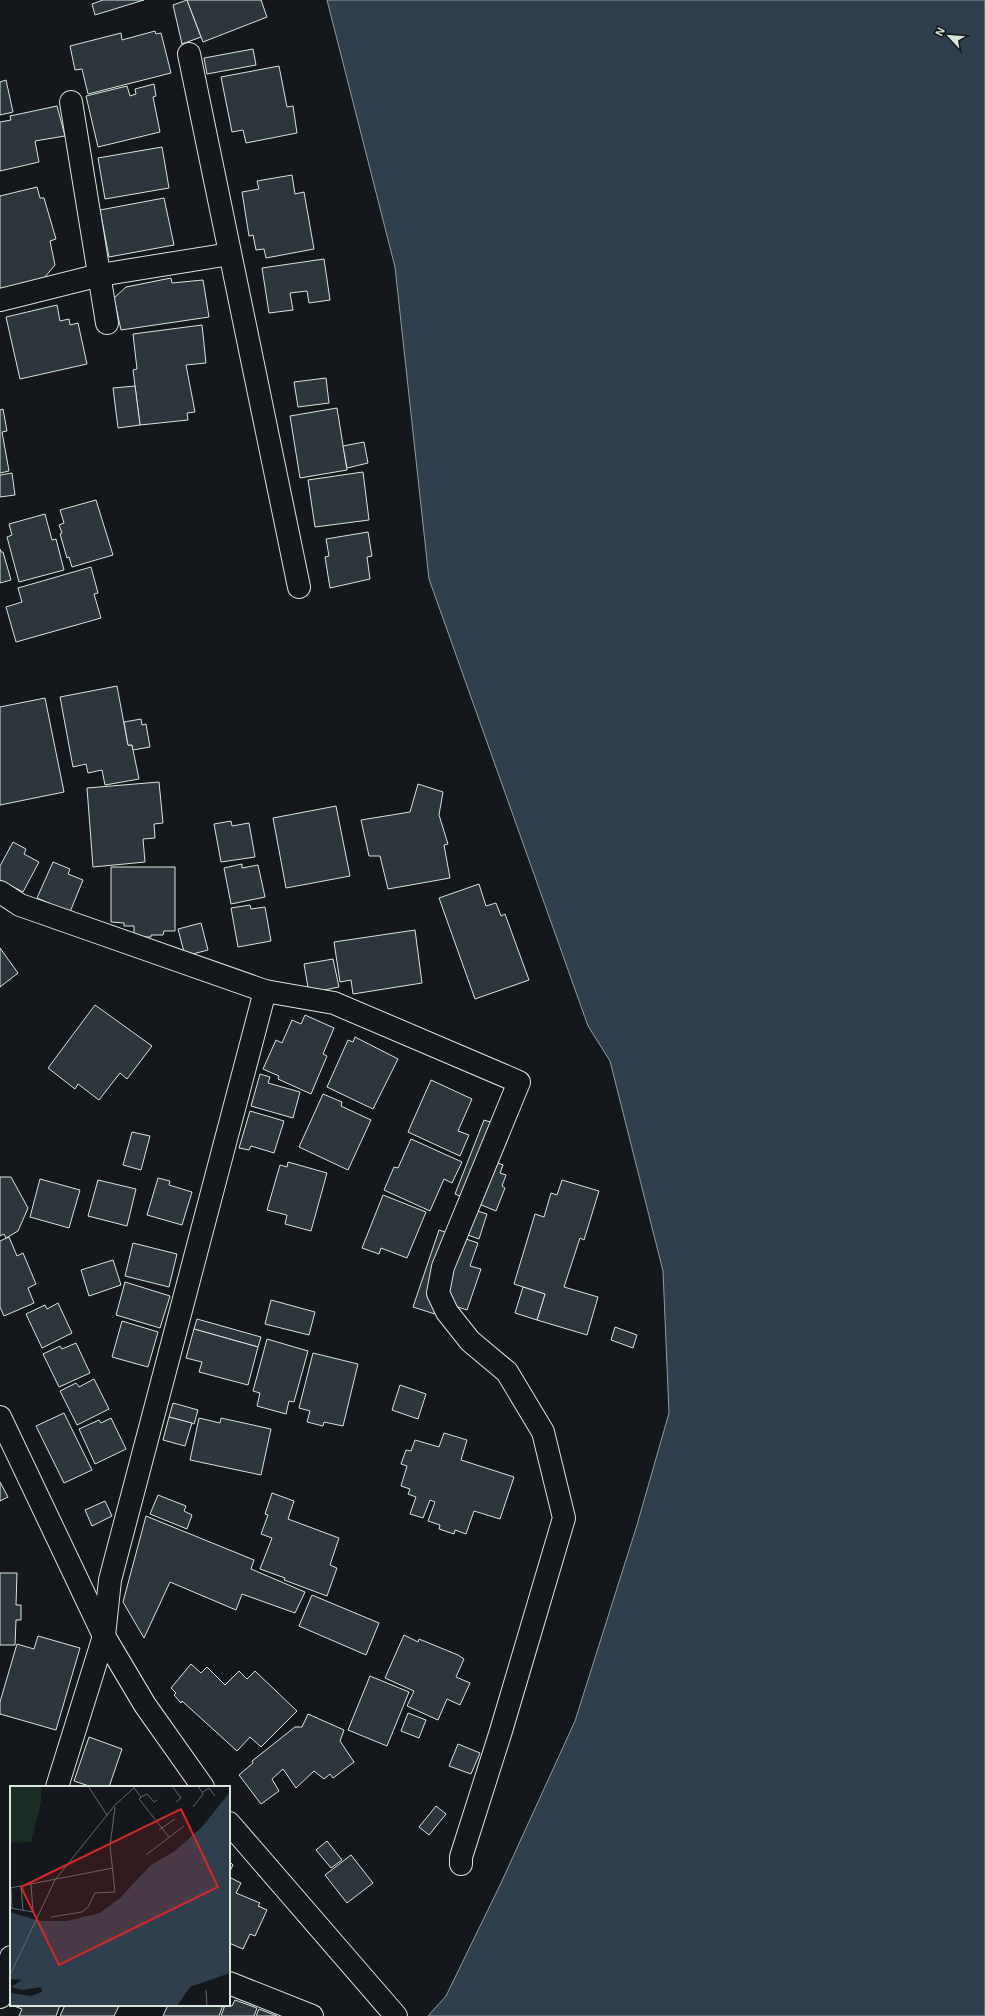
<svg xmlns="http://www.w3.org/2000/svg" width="985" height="2016" font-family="Helvetica,sans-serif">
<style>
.water{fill:#2f3f4d;stroke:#939e99}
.building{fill:#2c363c;stroke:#d8e6dc}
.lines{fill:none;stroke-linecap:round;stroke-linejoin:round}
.street-casing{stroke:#d8e6dc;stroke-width:24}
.secondary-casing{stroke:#d8e6dc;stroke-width:24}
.street{stroke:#14181c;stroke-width:22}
.secondary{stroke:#14181c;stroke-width:22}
.inset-road{fill:none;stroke:#626a69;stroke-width:1}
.view{fill:#d62828;fill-opacity:0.15;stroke:#d62828;stroke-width:2}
.inset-edge{fill:none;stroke:#d8e6dc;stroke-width:2}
</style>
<rect width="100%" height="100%" fill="#14181c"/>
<!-- water -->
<path class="water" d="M 327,0 L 985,0 L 985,2016 L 428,2016 L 446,1996 L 501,1883 L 575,1721 L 637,1525 L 669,1413 L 663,1271 L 610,1061 L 588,1026 L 429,579 L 395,267 Z"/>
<!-- building -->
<g class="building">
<path d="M 103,0 L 144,0 L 95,15 L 92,4 Z"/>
<path d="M 187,0 L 201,37 L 182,44 L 173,5 Z"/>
<path d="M 187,0 L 261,0 L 267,17 L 203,42 Z"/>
<path d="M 155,31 L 156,34 L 161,33 L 171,73 L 88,94 L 82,69 L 75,70 L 70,46 L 121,33 L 122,40 Z"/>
<path d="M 253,49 L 256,65 L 207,74 L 204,58 Z"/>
<path d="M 279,66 L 287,107 L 293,106 L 297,133 L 246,143 L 243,130 L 232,132 L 221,77 Z"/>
<path d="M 6,80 L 13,112 L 0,115 L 0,82 Z"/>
<path d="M 154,84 L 156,96 L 153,97 L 160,132 L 98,147 L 86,96 L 127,86 L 130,96 L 136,94 L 135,89 Z"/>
<path d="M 57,106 L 65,136 L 35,141 L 39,162 L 0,171 L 0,122 L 11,120 L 10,116 Z"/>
<path d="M 162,147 L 169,188 L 105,199 L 98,158 Z"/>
<path d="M 292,175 L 295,194 L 304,192 L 314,249 L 266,258 L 264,249 L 256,250 L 253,235 L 249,236 L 242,192 L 259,189 L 257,181 Z"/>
<path d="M 37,187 L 40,198 L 44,198 L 56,239 L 50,241 L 55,265 L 44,278 L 0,289 L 0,196 Z"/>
<path d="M 164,198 L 174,245 L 109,257 L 100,210 Z"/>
<path d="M 324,259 L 330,300 L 309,303 L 307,291 L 290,293 L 293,310 L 269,313 L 262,268 Z"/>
<path d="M 171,278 L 172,283 L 203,280 L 209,317 L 121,330 L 114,298 L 126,287 Z"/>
<path d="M 57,305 L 60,321 L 69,319 L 70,325 L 78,323 L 87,364 L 20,379 L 6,317 Z"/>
<path d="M 202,325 L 206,363 L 186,365 L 195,412 L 187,413 L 188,420 L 140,425 L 133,370 L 137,369 L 133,334 Z"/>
<path d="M 326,378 L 329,403 L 298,407 L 294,382 Z"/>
<path d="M 135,386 L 140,425 L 118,428 L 113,388 Z"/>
<path d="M 337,408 L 347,470 L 300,478 L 290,416 Z"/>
<path d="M 3,409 L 7,431 L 2,432 L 9,471 L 0,473 L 0,410 Z"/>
<path d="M 364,442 L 368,463 L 347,468 L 343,446 Z"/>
<path d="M 363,472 L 369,520 L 315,527 L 308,480 Z"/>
<path d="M 12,473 L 15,495 L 0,497 L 0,475 Z"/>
<path d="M 96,500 L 113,555 L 72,567 L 69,557 L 67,558 L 60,534 L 62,533 L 59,525 L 64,523 L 60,510 Z"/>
<path d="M 45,514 L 52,540 L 56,539 L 64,570 L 19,582 L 7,537 L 12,535 L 9,524 Z"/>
<path d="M 368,532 L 372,556 L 367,557 L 370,579 L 330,588 L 325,557 L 329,556 L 326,539 Z"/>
<path d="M 0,549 L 1,552 L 3,552 L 11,580 L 0,583 Z"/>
<path d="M 91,567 L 98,593 L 94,594 L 101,618 L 16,642 L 6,607 L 22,602 L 18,588 Z"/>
<path d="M 117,686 L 128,745 L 132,745 L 139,779 L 105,785 L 102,770 L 88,773 L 86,764 L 73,767 L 60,697 Z"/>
<path d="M 45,698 L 64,792 L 0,805 L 0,707 Z"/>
<path d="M 141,719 L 142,725 L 146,724 L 150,747 L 133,750 L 132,745 L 128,745 L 124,722 Z"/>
<path d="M 159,782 L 163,823 L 154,824 L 155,838 L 143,839 L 145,862 L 93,867 L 87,788 Z"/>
<path d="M 418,784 L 443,792 L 439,815 L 448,844 L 444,845 L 450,878 L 388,889 L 380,856 L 369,856 L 361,820 L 410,812 Z"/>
<path d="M 336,806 L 350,876 L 286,888 L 273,818 Z"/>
<path d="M 231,821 L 232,826 L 249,823 L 255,857 L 221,862 L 214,824 Z"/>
<path d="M 13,842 L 26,849 L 24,854 L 39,862 L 23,892 L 0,880 L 0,866 Z"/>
<path d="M 53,862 L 70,869 L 68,874 L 83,880 L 70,912 L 37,898 Z"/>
<path d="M 242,864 L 242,868 L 258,865 L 265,897 L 231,904 L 224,868 Z"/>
<path d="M 111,867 L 175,867 L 175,931 L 164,931 L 163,935 L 151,935 L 151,937 L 134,937 L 134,926 L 124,926 L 124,923 L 111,922 Z"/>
<path d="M 479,884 L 486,906 L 496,903 L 501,916 L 505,914 L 529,980 L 475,999 L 439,898 Z"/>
<path d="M 250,905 L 251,909 L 265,907 L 271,941 L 238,947 L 231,908 Z"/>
<path d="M 201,923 L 208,950 L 185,956 L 178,929 Z"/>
<path d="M 415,930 L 422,983 L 353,994 L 351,980 L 340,982 L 334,942 Z"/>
<path d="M 0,948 L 18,973 L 0,987 Z"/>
<path d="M 333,959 L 339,987 L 309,993 L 304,964 Z"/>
<path d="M 95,1005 L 152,1046 L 127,1079 L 120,1073 L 99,1100 L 78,1084 L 75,1089 L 48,1068 Z"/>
<path d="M 305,1015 L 334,1028 L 323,1054 L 327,1056 L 311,1094 L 278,1079 L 279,1076 L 263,1069 L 276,1040 L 282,1043 L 292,1020 L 301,1024 Z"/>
<path d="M 355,1037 L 398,1059 L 373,1109 L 327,1087 L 348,1040 L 353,1042 Z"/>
<path d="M 260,1074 L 270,1077 L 268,1083 L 300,1092 L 293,1118 L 251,1106 Z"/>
<path d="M 431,1080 L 472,1099 L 458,1131 L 469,1135 L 460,1156 L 408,1132 Z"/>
<path d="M 323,1094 L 342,1102 L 341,1106 L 371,1120 L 348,1170 L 299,1147 Z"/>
<path d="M 250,1111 L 284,1121 L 274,1153 L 251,1146 L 249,1150 L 239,1148 Z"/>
<path d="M 484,1120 L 499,1125 L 486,1158 L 503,1165 L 500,1173 L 506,1175 L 502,1186 L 505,1188 L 496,1211 L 455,1194 Z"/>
<path d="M 132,1132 L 150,1136 L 141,1170 L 123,1165 Z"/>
<path d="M 411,1139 L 462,1162 L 452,1183 L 444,1179 L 430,1211 L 384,1190 L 394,1167 L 398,1168 Z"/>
<path d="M 288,1162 L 327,1173 L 311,1231 L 285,1224 L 287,1215 L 267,1210 L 280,1165 L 287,1167 Z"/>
<path d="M 0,1177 L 11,1177 L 28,1208 L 18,1231 L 6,1238 L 4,1234 L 0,1236 Z"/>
<path d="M 158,1178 L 170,1181 L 169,1185 L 192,1192 L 182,1225 L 147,1215 Z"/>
<path d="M 40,1179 L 80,1190 L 69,1228 L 30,1217 Z"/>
<path d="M 98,1180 L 136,1189 L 127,1226 L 88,1216 Z"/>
<path d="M 562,1180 L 599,1191 L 584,1240 L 580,1238 L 564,1287 L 598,1297 L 587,1335 L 537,1320 L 545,1294 L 514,1284 L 535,1214 L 544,1217 L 551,1193 L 557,1195 Z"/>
<path d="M 383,1195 L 426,1212 L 407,1258 L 381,1248 L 379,1254 L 362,1248 Z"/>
<path d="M 461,1206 L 487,1214 L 479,1239 L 454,1230 Z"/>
<path d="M 439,1230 L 478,1243 L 470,1266 L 481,1269 L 467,1310 L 442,1302 L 438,1315 L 413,1307 Z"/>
<path d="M 9,1237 L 17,1256 L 23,1253 L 36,1284 L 28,1288 L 34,1303 L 4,1316 L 0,1307 L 0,1241 Z"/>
<path d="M 133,1243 L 177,1254 L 169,1287 L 125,1276 Z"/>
<path d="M 113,1260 L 121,1285 L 89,1296 L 81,1270 Z"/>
<path d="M 125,1282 L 170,1296 L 160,1328 L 116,1315 Z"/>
<path d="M 523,1287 L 545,1294 L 537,1320 L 515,1313 Z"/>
<path d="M 271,1300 L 315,1312 L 309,1335 L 265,1324 Z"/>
<path d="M 58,1303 L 72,1333 L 42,1348 L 26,1314 L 45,1305 L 47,1309 Z"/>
<path d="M 197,1319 L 261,1337 L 258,1347 L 194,1329 Z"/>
<path d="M 122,1321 L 158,1332 L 148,1367 L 112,1357 Z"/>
<path d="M 615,1327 L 637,1335 L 633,1348 L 611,1340 Z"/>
<path d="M 194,1329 L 258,1347 L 248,1385 L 199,1372 L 202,1362 L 186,1358 Z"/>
<path d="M 267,1339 L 308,1351 L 294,1402 L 289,1401 L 286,1414 L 257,1406 L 260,1393 L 253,1391 Z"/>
<path d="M 76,1343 L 90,1373 L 59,1387 L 43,1354 L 60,1346 L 62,1349 Z"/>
<path d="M 313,1353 L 358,1364 L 343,1426 L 324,1422 L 323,1426 L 307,1422 L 310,1411 L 299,1408 Z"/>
<path d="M 94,1379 L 109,1409 L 77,1425 L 60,1391 L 76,1383 L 79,1387 Z"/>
<path d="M 400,1385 L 426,1394 L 418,1419 L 392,1410 Z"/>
<path d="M 173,1403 L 198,1410 L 194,1424 L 169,1417 Z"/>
<path d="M 64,1413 L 92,1470 L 64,1483 L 36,1426 Z"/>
<path d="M 169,1417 L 192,1423 L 185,1446 L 163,1440 Z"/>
<path d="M 111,1418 L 126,1449 L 95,1464 L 79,1429 L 99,1420 L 101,1423 Z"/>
<path d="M 199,1418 L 220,1423 L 221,1418 L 271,1429 L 261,1475 L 190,1460 Z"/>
<path d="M 444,1433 L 467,1440 L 461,1460 L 514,1477 L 500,1519 L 474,1511 L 466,1534 L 455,1530 L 454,1534 L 439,1529 L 440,1525 L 428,1521 L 435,1502 L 430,1500 L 423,1518 L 410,1514 L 416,1497 L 408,1494 L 410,1489 L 401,1486 L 407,1466 L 401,1464 L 406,1450 L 411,1451 L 415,1440 L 439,1447 Z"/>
<path d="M 0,1482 L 8,1497 L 0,1501 Z"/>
<path d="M 272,1493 L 294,1501 L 288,1519 L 339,1538 L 330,1565 L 337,1568 L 327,1596 L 284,1580 L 285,1578 L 260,1569 L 272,1538 L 261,1534 L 268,1515 L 265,1514 Z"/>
<path d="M 158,1495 L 186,1506 L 184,1511 L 192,1515 L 187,1529 L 150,1514 Z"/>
<path d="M 105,1501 L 112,1516 L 92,1526 L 85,1510 Z"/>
<path d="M 146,1516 L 254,1560 L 251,1569 L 305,1592 L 295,1613 L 242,1594 L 236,1610 L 170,1582 L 144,1638 L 123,1602 Z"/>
<path d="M 0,1573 L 17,1573 L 16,1605 L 21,1605 L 21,1620 L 16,1620 L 15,1645 L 0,1645 Z"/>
<path d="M 312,1595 L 379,1623 L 366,1655 L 299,1626 Z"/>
<path d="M 404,1635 L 418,1642 L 419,1639 L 458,1655 L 464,1659 L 456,1677 L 470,1683 L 460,1705 L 447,1699 L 438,1720 L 407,1706 L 414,1691 L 385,1678 Z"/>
<path d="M 38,1636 L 80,1648 L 56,1730 L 0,1714 L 0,1702 L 17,1644 L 34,1649 Z"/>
<path d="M 191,1664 L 201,1673 L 207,1667 L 225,1685 L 239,1671 L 247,1679 L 255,1671 L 297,1711 L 261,1747 L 250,1737 L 237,1751 L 182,1701 L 181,1703 L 174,1695 L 176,1693 L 171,1688 Z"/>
<path d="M 370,1676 L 409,1692 L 387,1746 L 348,1730 Z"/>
<path d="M 408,1713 L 426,1720 L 419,1738 L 401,1731 Z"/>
<path d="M 308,1714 L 344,1730 L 340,1741 L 354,1762 L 333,1778 L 330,1774 L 324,1779 L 314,1771 L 296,1788 L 283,1769 L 272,1779 L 279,1791 L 261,1804 L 239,1775 L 253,1763 L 252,1761 L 295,1727 L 302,1727 Z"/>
<path d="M 89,1737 L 122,1749 L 109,1787 L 92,1787 L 74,1781 Z"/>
<path d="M 458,1744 L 480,1753 L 471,1774 L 449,1766 Z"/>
<path d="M 436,1806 L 446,1814 L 429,1835 L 419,1827 Z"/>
<path d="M 327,1841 L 342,1860 L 331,1868 L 316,1850 Z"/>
<path d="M 351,1855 L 373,1883 L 347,1903 L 325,1875 Z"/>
<path d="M 229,1861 L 233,1865 L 229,1873 Z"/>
<path d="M 229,1877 L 241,1883 L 236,1893 L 260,1903 L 258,1906 L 267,1910 L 255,1936 L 250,1934 L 243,1949 L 229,1943 Z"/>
<path d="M 235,2000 L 257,2008 L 254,2016 L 221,2016 L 225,2005 L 232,2006 Z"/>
<path d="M 60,2005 L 56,2016 L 19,2016 L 22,2009 L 14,2006 Z"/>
<path d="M 65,2005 L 117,2005 L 119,2006 L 114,2016 L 60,2016 Z"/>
<path d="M 168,2005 L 223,2005 L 219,2016 L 163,2016 Z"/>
<path d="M 259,2009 L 277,2016 L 256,2016 Z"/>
</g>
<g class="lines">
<defs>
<g id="street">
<path d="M 189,54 L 299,587"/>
<path d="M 71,102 L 107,323"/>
<path d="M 0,300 L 100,275 L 230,254"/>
<path d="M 0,892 L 20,905 L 265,991 L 334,1003 L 519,1082 L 443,1267 L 438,1293 L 447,1312 L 470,1341 L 507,1372 L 543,1432 L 564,1518 L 501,1731 L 461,1857 L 461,1864"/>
<path d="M 57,1787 L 104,1636 L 110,1580 L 265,991"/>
<path d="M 229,1983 L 312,2016"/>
<path d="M 0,1997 L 11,1957"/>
</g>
<g id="secondary">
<path d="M 0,1417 L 104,1636 L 145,1705 L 203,1787"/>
<path d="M 229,1823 L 396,2016"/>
</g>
</defs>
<!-- street casing -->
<use href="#street" class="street-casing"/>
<!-- secondary casing -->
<use href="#secondary" class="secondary-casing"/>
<!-- street -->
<use href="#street" class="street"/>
<!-- secondary -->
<use href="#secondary" class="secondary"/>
</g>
<!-- overview -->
<g transform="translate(10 1786)">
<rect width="220" height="220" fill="#14181c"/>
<path d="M 0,0 L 31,0 L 31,16 L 21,56 L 0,57 Z" fill="#1a2d24"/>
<path d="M 220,6 L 220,187 L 180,201 L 167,220 L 0,220 L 0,207 L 21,210 L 32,206 L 31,201 L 12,204 L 1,201 L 12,194 L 0,193 L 0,126 L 30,135 L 57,135 L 90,127 L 110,112 L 141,79 L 165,65 L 192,41 Z" fill="#2f3f4d"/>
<path class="inset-road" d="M 78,0 L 97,29M 162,0 L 171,12 L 166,16M 124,2 L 131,11 L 137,8 L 144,16 L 147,14M 193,6 L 199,2 L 205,10M 131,11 L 129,13 L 159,51M 183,21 L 193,8 L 188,0M 149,44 L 165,33M 136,69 L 174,40M 11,100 L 13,125M 0,102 L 103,82M 1,102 L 2,123M 0,122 L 23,126 L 21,98M 41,131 L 72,126 L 78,121 L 85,107 L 105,106 L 100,60 L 105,21M 0,189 L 45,94 L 105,19 L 126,0M 196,204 L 197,220"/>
<path class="view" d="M 171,23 L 208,101 L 49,179 L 11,101 Z"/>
<rect width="220" height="220" class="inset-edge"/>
</g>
<!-- north arrow -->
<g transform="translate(949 36) rotate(296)" stroke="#14181c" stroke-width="3" paint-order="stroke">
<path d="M0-3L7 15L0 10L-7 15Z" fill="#d8e6dc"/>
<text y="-6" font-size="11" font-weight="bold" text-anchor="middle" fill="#d8e6dc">N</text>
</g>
</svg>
